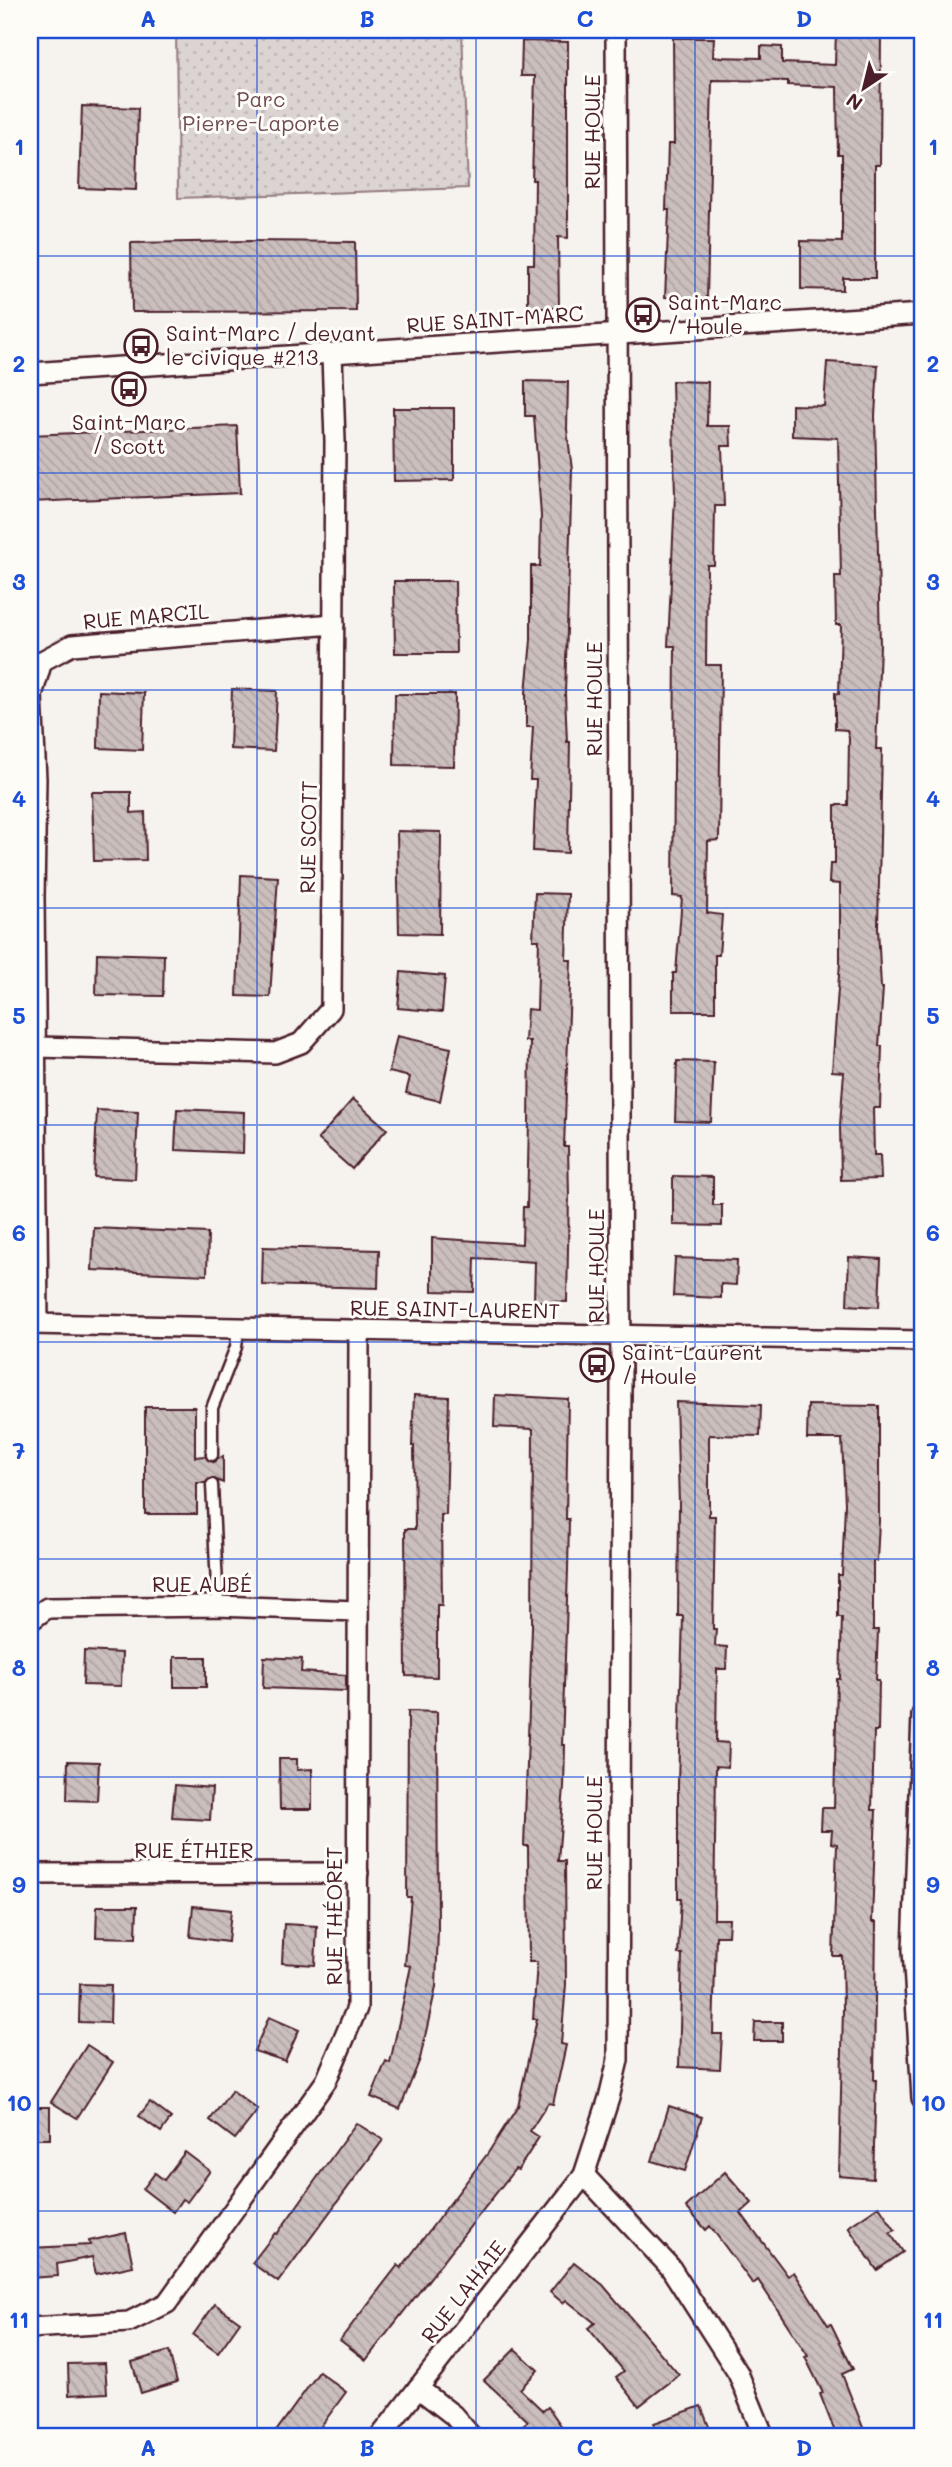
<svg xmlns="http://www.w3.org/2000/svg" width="952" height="2467" font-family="Mali,sans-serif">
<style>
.park{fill:url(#park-dots);stroke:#937a7e;stroke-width:2}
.building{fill:url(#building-back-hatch);stroke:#4a1f2b;stroke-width:2}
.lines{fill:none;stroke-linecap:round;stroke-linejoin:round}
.service-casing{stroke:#4a1f2b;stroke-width:15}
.minor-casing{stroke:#4a1f2b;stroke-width:24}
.service{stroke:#fdfcf7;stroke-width:10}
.minor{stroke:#fdfcf7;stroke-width:19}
.grid{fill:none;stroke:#1d4ed8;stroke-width:2;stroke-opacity:0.55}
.labels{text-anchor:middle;stroke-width:6;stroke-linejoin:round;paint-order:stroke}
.park-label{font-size:21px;fill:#6e4c55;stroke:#fdfcf7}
.street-label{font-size:21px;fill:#4a1f2b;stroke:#fdfcf7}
.poi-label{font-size:21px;fill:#4a1f2b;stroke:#fdfcf7;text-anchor:start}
.neatline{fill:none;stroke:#1d4ed8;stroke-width:2.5}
.grid-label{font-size:23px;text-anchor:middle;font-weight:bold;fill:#1d4ed8}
</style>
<defs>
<pattern id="park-dots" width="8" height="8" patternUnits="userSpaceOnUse" patternTransform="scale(1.75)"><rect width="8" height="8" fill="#dcd4d2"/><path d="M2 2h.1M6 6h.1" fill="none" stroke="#beb6b4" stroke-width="1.8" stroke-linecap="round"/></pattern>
<pattern id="building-back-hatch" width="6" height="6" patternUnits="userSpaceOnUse" patternTransform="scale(1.75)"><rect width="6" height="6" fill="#cbbfbe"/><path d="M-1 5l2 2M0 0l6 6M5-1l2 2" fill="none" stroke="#b0a4a3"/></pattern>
</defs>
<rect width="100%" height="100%" fill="#f6f3ef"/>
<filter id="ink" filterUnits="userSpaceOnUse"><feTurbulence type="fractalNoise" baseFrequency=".0143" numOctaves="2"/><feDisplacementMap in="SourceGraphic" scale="14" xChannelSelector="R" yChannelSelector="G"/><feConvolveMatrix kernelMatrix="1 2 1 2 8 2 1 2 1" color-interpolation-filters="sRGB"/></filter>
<g filter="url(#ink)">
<!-- park -->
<path class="park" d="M 176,30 L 462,30 L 468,188 L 178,198 Z"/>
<!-- building -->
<g class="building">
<path d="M 836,30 L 881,30 L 880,165 L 875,165 L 875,278 L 843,278 L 843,290 L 801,289 L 801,241 L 842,242 L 842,154 L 838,154 L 837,87 L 788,85 L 788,81 L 712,80 L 707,299 L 665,297 L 669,210 L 666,210 L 668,144 L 674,144 L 673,38 L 714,38 L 713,57 L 761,58 L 761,46 L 782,47 L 782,63 L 835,65 Z"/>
<path d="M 522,41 L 568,42 L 568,238 L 558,237 L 559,308 L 528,308 L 528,264 L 534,264 L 535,180 L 532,180 L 535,76 L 521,76 Z"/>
<path d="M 82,106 L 138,108 L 136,190 L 79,188 Z"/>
<path d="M 250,241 L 355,242 L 356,311 L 132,312 L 131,243 Z"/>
<path d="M 827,362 L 878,365 L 875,416 L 880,645 L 876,749 L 882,749 L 878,927 L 881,988 L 883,988 L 879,1046 L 882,1046 L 880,1108 L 873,1108 L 874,1155 L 880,1155 L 881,1179 L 841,1180 L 840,1125 L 844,1072 L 832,1071 L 840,962 L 840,884 L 829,883 L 830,864 L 835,864 L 835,805 L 848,805 L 849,738 L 847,730 L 835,729 L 835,693 L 839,694 L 841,625 L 836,625 L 835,576 L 841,576 L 838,438 L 792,436 L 792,405 L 824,406 Z"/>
<path d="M 525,381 L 568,382 L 567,429 L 572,470 L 565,693 L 567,742 L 570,742 L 568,853 L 533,851 L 536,780 L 530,780 L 533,727 L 526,727 L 526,693 L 531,640 L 531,566 L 540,566 L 541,516 L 534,416 L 525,416 Z"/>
<path d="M 672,381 L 708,382 L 707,426 L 730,426 L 731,446 L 722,446 L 724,506 L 715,506 L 714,565 L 707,565 L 706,665 L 721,665 L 719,840 L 708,841 L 707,913 L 722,915 L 719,955 L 715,955 L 715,1011 L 673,1011 L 673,973 L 676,973 L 682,897 L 673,896 L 675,646 L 668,646 L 675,496 Z"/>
<path d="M 393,408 L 454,408 L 454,480 L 394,481 Z"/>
<path d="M 237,426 L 240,493 L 30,502 L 30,435 Z"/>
<path d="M 394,581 L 455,581 L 456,653 L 395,653 Z"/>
<path d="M 232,689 L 277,691 L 274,751 L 230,749 Z"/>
<path d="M 99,691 L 144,693 L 142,750 L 98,748 Z"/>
<path d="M 395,694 L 455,694 L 454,766 L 394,765 Z"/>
<path d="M 92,792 L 131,792 L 131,813 L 145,812 L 146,860 L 94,861 Z"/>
<path d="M 397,831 L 441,832 L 440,934 L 399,933 Z"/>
<path d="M 241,875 L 278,877 L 270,997 L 237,996 Z"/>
<path d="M 535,893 L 568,894 L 566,960 L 571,960 L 564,1147 L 568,1147 L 569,1196 L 567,1302 L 534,1301 L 535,1262 L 475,1258 L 474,1292 L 432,1291 L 432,1238 L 522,1244 L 523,1207 L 527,1207 L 529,1122 L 530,1041 L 525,1041 L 527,1009 L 537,1010 L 539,940 L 533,940 Z"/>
<path d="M 97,953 L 164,955 L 163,996 L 96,995 Z"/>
<path d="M 401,972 L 445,976 L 442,1012 L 398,1008 Z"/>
<path d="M 397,1036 L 451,1048 L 440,1101 L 406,1093 L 410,1077 L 389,1072 Z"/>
<path d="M 677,1061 L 714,1062 L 711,1122 L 675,1121 Z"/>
<path d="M 353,1099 L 387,1129 L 352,1169 L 318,1139 Z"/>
<path d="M 177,1109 L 244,1112 L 243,1153 L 175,1150 Z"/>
<path d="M 97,1110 L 138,1112 L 135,1179 L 94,1177 Z"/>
<path d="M 673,1176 L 713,1177 L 713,1205 L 722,1205 L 722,1226 L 673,1225 Z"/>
<path d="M 94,1228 L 208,1233 L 207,1275 L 92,1270 Z"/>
<path d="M 263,1247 L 379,1250 L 378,1288 L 262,1285 Z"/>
<path d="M 849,1257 L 881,1259 L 879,1307 L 847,1305 Z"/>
<path d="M 675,1258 L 737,1260 L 736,1285 L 721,1284 L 721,1298 L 673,1296 Z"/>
<path d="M 414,1395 L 449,1397 L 446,1515 L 441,1515 L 442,1605 L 437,1605 L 437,1677 L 406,1676 L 405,1529 L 415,1529 L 414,1446 L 412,1446 Z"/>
<path d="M 495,1395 L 568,1399 L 566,1519 L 569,1519 L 568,1570 L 562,1745 L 565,1745 L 564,1787 L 558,1861 L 565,1861 L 566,1984 L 561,2044 L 566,2045 L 553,2104 L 548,2103 L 530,2131 L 539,2137 L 518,2170 L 515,2169 L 366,2360 L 340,2340 L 398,2265 L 401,2268 L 488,2153 L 518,2106 L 537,2019 L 533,2019 L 537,1962 L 529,1962 L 528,1846 L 524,1846 L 532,1628 L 533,1429 L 494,1427 Z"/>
<path d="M 676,1402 L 761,1405 L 760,1436 L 709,1435 L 709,1516 L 715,1516 L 713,1629 L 716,1629 L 715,1646 L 727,1647 L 726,1669 L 717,1669 L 716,1742 L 729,1743 L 728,1767 L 716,1766 L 714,1919 L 729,1919 L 728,1936 L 716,1936 L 713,2034 L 722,2034 L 720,2069 L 679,2067 L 682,1954 L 678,1954 L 681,1898 L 678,1898 L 678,1783 L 683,1616 L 678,1616 L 679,1503 Z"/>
<path d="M 808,1405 L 879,1406 L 879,1521 L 877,1561 L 873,1561 L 873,1630 L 878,1630 L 876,1680 L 879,1680 L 878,1731 L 874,1731 L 872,1810 L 876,1810 L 872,1922 L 876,1922 L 874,2080 L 876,2080 L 873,2179 L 839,2176 L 843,2008 L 842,1956 L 833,1956 L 837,1844 L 831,1843 L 832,1830 L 821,1830 L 822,1808 L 834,1808 L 837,1679 L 840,1679 L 842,1617 L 838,1617 L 838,1575 L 842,1575 L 845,1504 L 842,1439 L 807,1439 Z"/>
<path d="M 145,1407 L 195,1407 L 195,1457 L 205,1456 L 213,1462 L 223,1456 L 223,1483 L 212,1478 L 205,1483 L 197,1483 L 197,1514 L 145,1514 Z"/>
<path d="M 84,1651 L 122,1653 L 121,1686 L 83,1685 Z"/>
<rect x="174" y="1657" width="32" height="30"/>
<path d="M 264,1657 L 302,1659 L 301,1672 L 346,1675 L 346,1691 L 263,1688 Z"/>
<path d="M 408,1711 L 437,1712 L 438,1930 L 436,1987 L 420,2059 L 400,2109 L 371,2097 L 386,2061 L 390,2063 L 411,1966 L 405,1965 L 411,1897 L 407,1897 Z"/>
<path d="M 279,1759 L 297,1759 L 297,1770 L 312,1769 L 312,1809 L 280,1809 Z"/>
<path d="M 68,1761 L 99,1762 L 97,1801 L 67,1800 Z"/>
<path d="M 175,1785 L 212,1788 L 210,1820 L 172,1818 Z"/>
<path d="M 97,1906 L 137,1906 L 136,1938 L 96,1937 Z"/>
<path d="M 193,1906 L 231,1910 L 228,1942 L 190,1937 Z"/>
<path d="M 284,1924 L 317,1926 L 315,1965 L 282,1963 Z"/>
<path d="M 80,1984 L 111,1985 L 110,2023 L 79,2022 Z"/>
<path d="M 269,2017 L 299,2030 L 285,2061 L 254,2051 Z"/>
<path d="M 755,2022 L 782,2022 L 782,2041 L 754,2041 Z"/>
<path d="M 87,2045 L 113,2062 L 77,2118 L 51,2102 Z"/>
<path d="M 232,2090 L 258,2110 L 235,2139 L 210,2120 Z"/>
<path d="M 150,2102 L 171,2118 L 161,2132 L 139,2116 Z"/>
<path d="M 669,2106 L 702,2117 L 685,2171 L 652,2161 Z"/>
<rect x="30" y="2107" width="20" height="32"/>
<path d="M 356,2123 L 383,2140 L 278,2282 L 252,2263 L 275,2233 L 277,2234 Z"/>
<path d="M 185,2152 L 210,2171 L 187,2202 L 182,2199 L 173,2212 L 143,2189 L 155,2173 L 164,2180 Z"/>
<path d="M 725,2172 L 752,2203 L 741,2213 L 788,2276 L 794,2272 L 828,2325 L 831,2324 L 853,2369 L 842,2374 L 864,2430 L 837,2437 L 820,2394 L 823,2393 L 805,2357 L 808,2356 L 758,2280 L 753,2284 L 710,2226 L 706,2230 L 686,2207 Z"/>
<path d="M 879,2206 L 895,2230 L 890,2233 L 903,2252 L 877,2270 L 848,2227 Z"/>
<path d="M 126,2233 L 133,2266 L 96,2274 L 92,2257 L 57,2264 L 58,2276 L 30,2278 L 30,2248 L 90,2245 L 89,2241 Z"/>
<path d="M 574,2262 L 603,2285 L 679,2375 L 639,2406 L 616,2377 L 624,2371 L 588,2328 L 595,2323 L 566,2300 L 563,2303 L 550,2292 Z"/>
<path d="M 215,2304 L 240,2322 L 218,2353 L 193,2335 Z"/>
<path d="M 515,2349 L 538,2370 L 520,2389 L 543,2411 L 548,2407 L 569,2437 L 531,2437 L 523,2425 L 528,2421 L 484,2380 Z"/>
<path d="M 169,2351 L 177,2382 L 141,2393 L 132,2362 Z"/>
<path d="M 105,2363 L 107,2393 L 69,2395 L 68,2364 Z"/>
<path d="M 319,2372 L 346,2392 L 313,2437 L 272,2437 Z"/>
<path d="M 701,2406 L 713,2437 L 659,2437 L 654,2423 Z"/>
</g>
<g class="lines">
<defs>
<g id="service">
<path d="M 212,1455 L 212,1408 L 236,1347 L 238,1329"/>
<path d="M 212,1485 L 218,1606"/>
</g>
<g id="minor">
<path d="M 30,373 L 922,314"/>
<path d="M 37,1047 L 275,1053 L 301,1043 L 331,1009 L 335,441 L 332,355"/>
<path d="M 30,1324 L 922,1341"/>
<path d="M 38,1324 L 34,897 L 36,779 L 32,695 L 42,661 L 72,645 L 334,624"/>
<path d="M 30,1621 L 47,1608 L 218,1606 L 357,1611"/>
<path d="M 922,1715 L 913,1950 L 922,2098"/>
<path d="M 30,1874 L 358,1873"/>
<path d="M 584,2175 L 670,2267 L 738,2373 L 764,2437"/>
<path d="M 30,2328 L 129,2322 L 167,2303 L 326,2081 L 357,2008 L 359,1331"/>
<path d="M 418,2388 L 453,2415 L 472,2437"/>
<path d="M 380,2437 L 584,2175 L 609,2098 L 618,2060 L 621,1381 L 616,30"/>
</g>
</defs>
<!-- service casing -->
<use href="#service" class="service-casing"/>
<!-- minor casing -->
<use href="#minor" class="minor-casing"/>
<!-- service -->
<use href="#service" class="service"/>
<!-- minor -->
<use href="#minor" class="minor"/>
</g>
</g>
<!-- grid -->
<path class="grid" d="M 257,30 L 257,2437M 476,30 L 476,2437M 695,30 L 695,2437M 30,256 L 922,256M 30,473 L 922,473M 30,690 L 922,690M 30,908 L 922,908M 30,1125 L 922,1125M 30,1342 L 922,1342M 30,1559 L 922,1559M 30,1777 L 922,1777M 30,1994 L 922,1994M 30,2211 L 922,2211"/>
<!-- icons -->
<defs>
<symbol id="bus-ring" viewBox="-11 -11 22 22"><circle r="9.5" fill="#fdfcf7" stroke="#4a1f2b" stroke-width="1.5"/><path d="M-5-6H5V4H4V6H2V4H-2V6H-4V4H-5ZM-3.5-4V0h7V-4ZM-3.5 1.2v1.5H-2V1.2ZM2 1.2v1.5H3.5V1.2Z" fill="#4a1f2b"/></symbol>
</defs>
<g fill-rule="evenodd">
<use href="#bus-ring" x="624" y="296" width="38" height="38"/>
<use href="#bus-ring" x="122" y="327" width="38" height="38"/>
<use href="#bus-ring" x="110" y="370" width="38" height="38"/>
<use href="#bus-ring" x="578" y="1346" width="38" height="38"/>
</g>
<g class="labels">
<!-- park labels -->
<g class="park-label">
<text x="261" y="107">Parc<tspan x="261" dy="24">Pierre-Laporte</tspan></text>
</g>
<!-- street labels -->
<g class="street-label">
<text transform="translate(593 132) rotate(-90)" y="7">RUE HOULE</text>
<text transform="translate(495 320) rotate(-4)" y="7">RUE SAINT-MARC</text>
<text transform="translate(146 617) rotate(-5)" y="7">RUE MARCIL</text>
<text transform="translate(595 699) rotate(-90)" y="7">RUE HOULE</text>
<text transform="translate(309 837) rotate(-89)" y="7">RUE SCOTT</text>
<text transform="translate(597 1266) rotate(-90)" y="7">RUE HOULE</text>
<text transform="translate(455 1310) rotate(1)" y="7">RUE SAINT-LAURENT</text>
<text x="202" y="1592">RUE AUBÉ</text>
<text transform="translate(595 1833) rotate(-90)" y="7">RUE HOULE</text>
<text x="194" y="1858">RUE ÉTHIER</text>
<text transform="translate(335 1916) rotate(-90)" y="7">RUE THÉORET</text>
<text transform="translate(464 2292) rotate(-52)" y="7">RUE LAHAIE</text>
</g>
<!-- poi labels -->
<g class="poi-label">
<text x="668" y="310">Saint-Marc<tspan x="668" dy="24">/ Houle</tspan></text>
<text x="166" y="341">Saint-Marc / devant<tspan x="166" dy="24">le civique #213</tspan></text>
<text x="129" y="430" text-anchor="middle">Saint-Marc<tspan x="129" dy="24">/ Scott</tspan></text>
<text x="622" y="1360">Saint-Laurent<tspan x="622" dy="24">/ Houle</tspan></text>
</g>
</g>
<!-- margin -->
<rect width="952" height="2467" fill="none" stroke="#fdfcf7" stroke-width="77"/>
<!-- north arrow -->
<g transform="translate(864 88) rotate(215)" stroke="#fdfcf7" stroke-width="5" paint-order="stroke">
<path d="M0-5L12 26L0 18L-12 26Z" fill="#4a1f2b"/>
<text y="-10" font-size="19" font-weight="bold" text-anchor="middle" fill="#4a1f2b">N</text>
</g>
<rect x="38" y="38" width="876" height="2390" class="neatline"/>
<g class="grid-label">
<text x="148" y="27">A</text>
<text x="367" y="27">B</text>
<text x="585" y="27">C</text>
<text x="804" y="27">D</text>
<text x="19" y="155">1</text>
<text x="933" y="155">1</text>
<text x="19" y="372">2</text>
<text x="933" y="372">2</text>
<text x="19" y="590">3</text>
<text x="933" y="590">3</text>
<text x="19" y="807">4</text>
<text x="933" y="807">4</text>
<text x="19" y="1024">5</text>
<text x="933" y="1024">5</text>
<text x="19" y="1241">6</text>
<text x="933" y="1241">6</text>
<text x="19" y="1459">7</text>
<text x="933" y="1459">7</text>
<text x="19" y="1676">8</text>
<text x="933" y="1676">8</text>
<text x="19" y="1893">9</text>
<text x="933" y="1893">9</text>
<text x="19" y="2111">10</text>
<text x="933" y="2111">10</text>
<text x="19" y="2328">11</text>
<text x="933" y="2328">11</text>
<text x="148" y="2456">A</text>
<text x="367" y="2456">B</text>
<text x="585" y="2456">C</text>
<text x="804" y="2456">D</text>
</g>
</svg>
